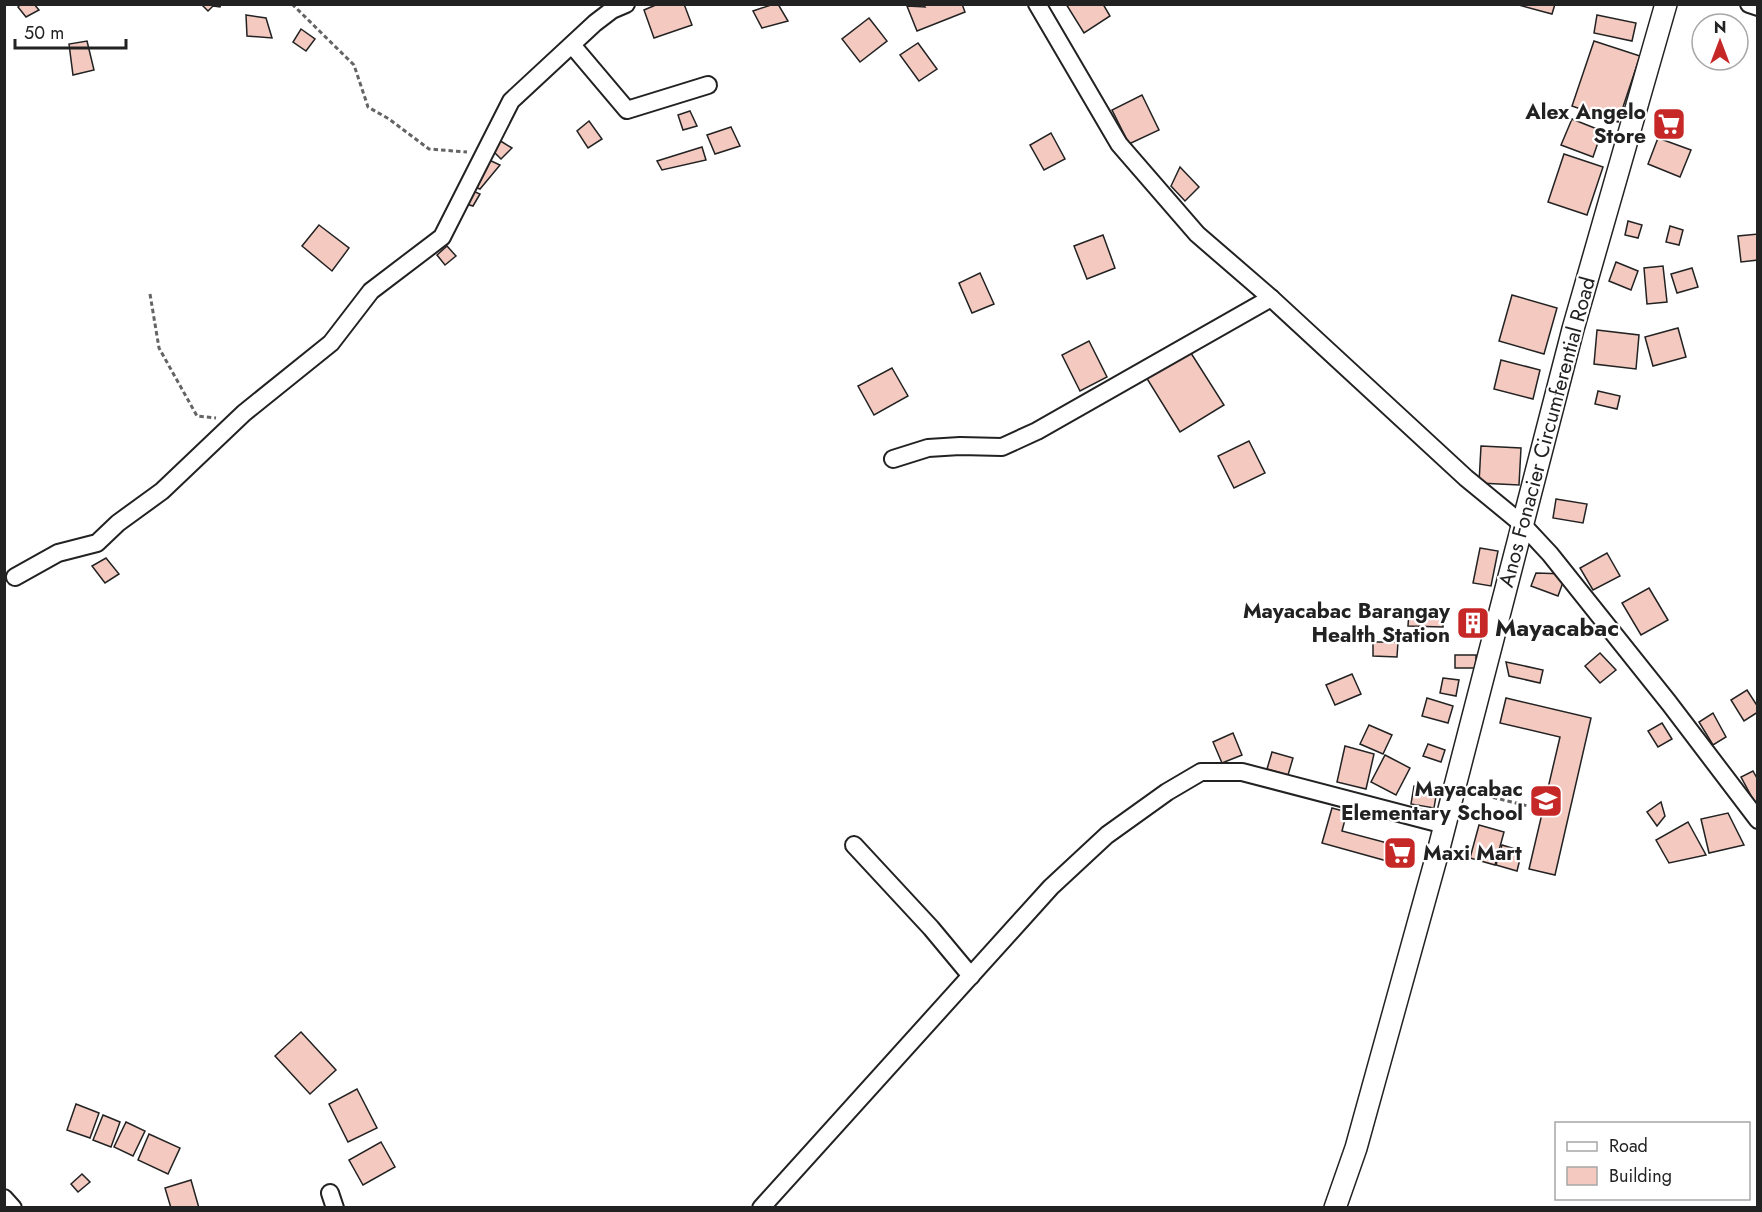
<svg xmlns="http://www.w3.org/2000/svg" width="1762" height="1212" font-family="Jost,sans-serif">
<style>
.building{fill:#f3c9c0;stroke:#222;stroke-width:1.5}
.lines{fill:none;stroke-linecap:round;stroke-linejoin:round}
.minor-casing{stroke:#222;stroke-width:20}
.major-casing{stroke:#222;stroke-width:24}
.path{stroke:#646464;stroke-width:3;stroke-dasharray:4.5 3;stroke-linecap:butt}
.minor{stroke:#fff;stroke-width:16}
.major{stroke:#fff;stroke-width:21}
.labels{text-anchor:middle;stroke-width:4.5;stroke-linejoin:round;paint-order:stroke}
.poi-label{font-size:21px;font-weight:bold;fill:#222;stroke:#fff;text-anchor:end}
.street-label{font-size:21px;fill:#222;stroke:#fff}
.quarter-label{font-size:24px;font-weight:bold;fill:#222;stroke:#fff}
</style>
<rect width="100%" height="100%" fill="#fff"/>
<!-- building -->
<g class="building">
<path d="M 21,4 L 34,4 L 39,10 L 26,17 L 18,7 Z"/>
<path d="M 201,4 L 221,4 L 220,7 L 213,6 L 208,11 Z"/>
<path d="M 658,4 L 684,4 L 692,25 L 654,38 L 644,10 Z"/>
<path d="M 774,4 L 778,4 L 788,21 L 762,28 L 753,11 Z"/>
<path d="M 923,4 L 962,4 L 965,12 L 917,31 L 907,6 L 925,7 Z"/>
<path d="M 1066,4 L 1103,4 L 1110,16 L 1084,33 Z"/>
<path d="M 1515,4 L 1555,4 L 1552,14 Z"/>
<path d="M 246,15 L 266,18 L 272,38 L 247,36 Z"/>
<path d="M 1597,15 L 1636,23 L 1632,41 L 1594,33 Z"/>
<path d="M 869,18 L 887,41 L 860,62 L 842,39 Z"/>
<path d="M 301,29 L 315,39 L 306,51 L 293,42 Z"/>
<path d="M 87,41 L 94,70 L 73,75 L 69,44 Z"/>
<path d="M 1594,41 L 1640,56 L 1618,122 L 1572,106 Z"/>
<path d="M 918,43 L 937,69 L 919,81 L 900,55 Z"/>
<path d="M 1142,95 L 1159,130 L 1129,144 L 1112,110 Z"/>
<path d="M 690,111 L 697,126 L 683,130 L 678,115 Z"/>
<path d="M 1572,119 L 1602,131 L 1593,157 L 1561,145 Z"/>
<path d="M 589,121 L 602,139 L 588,148 L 577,131 Z"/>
<path d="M 731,127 L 740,146 L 715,154 L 707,135 Z"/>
<path d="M 1051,133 L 1065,159 L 1044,170 L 1030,145 Z"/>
<path d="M 1658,138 L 1691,150 L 1680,177 L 1648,164 Z"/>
<path d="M 499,140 L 512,148 L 501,159 L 491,149 Z"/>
<path d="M 702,147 L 706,160 L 662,170 L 657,161 Z"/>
<path d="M 1564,154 L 1603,167 L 1587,215 L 1548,202 Z"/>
<path d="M 487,159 L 500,165 L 480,189 L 472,186 Z"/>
<path d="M 1180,167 L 1199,187 L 1185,201 L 1171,186 Z"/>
<path d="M 464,187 L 480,194 L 473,206 L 456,201 Z"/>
<path d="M 1628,221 L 1642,225 L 1638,238 L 1625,235 Z"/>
<path d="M 319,225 L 349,248 L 332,271 L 302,246 Z"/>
<path d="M 1670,226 L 1683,230 L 1679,245 L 1666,242 Z"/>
<path d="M 1758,234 L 1758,260 L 1741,262 L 1738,236 Z"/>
<path d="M 1103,235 L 1115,268 L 1087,279 L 1074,246 Z"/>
<path d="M 447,246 L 456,256 L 445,265 L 437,255 Z"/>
<path d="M 1616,262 L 1638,271 L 1631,290 L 1609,281 Z"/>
<path d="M 1663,266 L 1667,302 L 1647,304 L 1644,268 Z"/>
<path d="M 1692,268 L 1698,287 L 1677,293 L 1671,274 Z"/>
<path d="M 980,273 L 994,304 L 972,313 L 959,283 Z"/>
<path d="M 1512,295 L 1557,308 L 1544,354 L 1499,341 Z"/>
<path d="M 1678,328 L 1686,357 L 1653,366 L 1645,337 Z"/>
<path d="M 1597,330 L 1639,335 L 1636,369 L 1594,364 Z"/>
<path d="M 1089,341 L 1107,377 L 1080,391 L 1062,355 Z"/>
<path d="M 1189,350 L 1224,405 L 1180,432 L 1146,377 Z"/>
<path d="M 1501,360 L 1540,370 L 1533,399 L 1494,389 Z"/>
<path d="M 892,368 L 908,396 L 874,415 L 858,386 Z"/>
<path d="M 1598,391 L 1620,396 L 1617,409 L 1595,404 Z"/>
<path d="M 1249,441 L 1265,473 L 1234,488 L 1218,456 Z"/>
<path d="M 1481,446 L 1521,448 L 1519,485 L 1479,483 Z"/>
<path d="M 1556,499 L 1587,504 L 1583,523 L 1553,518 Z"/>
<path d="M 1480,548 L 1498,551 L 1491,586 L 1473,583 Z"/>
<path d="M 1607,553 L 1620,576 L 1593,590 L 1580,568 Z"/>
<path d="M 106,558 L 119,574 L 105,583 L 92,566 Z"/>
<path d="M 1536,573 L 1566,574 L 1558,596 L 1531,586 Z"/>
<path d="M 1649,588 L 1668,620 L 1641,635 L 1622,603 Z"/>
<path d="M 1465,610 L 1486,617 L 1480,635 L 1459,629 Z"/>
<path d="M 1409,611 L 1443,613 L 1443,627 L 1408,626 Z"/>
<path d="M 1373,642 L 1398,642 L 1397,657 L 1373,656 Z"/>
<path d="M 1600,653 L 1616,670 L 1600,683 L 1585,666 Z"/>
<rect x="1455" y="655" width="21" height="13"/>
<path d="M 1506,662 L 1543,670 L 1540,683 L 1509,676 Z"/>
<path d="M 1352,674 L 1361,694 L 1335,705 L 1326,685 Z"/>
<path d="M 1443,678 L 1459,680 L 1456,696 L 1440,693 Z"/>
<path d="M 1747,690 L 1758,707 L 1758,712 L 1744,721 L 1731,700 Z"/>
<path d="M 1427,698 L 1453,706 L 1448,723 L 1422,716 Z"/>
<path d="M 1506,698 L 1591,718 L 1555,875 L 1529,869 L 1560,737 L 1500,723 Z"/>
<path d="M 1713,713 L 1726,737 L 1713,745 L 1699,722 Z"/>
<path d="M 1662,723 L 1672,739 L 1658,747 L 1648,731 Z"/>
<path d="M 1369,725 L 1392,735 L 1383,754 L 1360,744 Z"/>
<path d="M 1233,733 L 1242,755 L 1222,763 L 1213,742 Z"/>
<path d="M 1428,744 L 1445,750 L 1441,762 L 1423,756 Z"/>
<path d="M 1345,746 L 1374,754 L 1366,789 L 1337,782 Z"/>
<path d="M 1272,752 L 1293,758 L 1288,775 L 1267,769 Z"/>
<path d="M 1385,755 L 1410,768 L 1396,795 L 1371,782 Z"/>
<path d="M 1753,771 L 1758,780 L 1758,801 L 1755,803 L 1741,777 Z"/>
<path d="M 1414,786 L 1437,790 L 1434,808 L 1411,804 Z"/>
<path d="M 1661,802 L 1665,816 L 1657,826 L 1647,812 Z"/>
<path d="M 1332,808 L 1347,812 L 1342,831 L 1410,849 L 1405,866 L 1322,843 Z"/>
<path d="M 1728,813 L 1744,845 L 1709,853 L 1701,819 Z"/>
<path d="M 1688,822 L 1706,855 L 1669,863 L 1656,840 Z"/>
<path d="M 1479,825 L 1504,832 L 1495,865 L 1470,858 Z"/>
<path d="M 1502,845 L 1522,851 L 1517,871 L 1496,865 Z"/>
<path d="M 301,1032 L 336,1070 L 310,1094 L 275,1056 Z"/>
<path d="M 357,1089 L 377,1128 L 348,1142 L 329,1104 Z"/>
<path d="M 76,1104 L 99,1113 L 90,1138 L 67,1130 Z"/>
<path d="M 103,1115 L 120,1122 L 111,1147 L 93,1140 Z"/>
<path d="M 126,1122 L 145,1131 L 133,1156 L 114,1147 Z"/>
<path d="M 149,1134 L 180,1148 L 168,1174 L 138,1160 Z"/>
<path d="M 381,1142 L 395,1167 L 363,1185 L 349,1160 Z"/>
<path d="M 82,1174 L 90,1182 L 78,1192 L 71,1184 Z"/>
<path d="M 191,1180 L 199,1208 L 171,1208 L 165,1188 Z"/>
</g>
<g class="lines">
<defs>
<g id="minor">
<path d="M 1037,4 L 1119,144 L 1197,234 L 1271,298 L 1466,478 L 1522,524 L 1550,554 L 1669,703 L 1758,820"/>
<path d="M 1749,4 L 1758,7"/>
<path d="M 572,45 L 627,110 L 708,85"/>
<path d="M 893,459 L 928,448 L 960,446 L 1002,447 L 1037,431 L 1271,298"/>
<path d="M 15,577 L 58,553 L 97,543 L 118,523 L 162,491 L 244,413 L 331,343 L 371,291 L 442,237 L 511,101 L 595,23 L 612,10 L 626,4"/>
<path d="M 854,845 L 931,928 L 971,976"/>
<path d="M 330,1193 L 335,1208"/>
<path d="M 4,1198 L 13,1208"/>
<path d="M 761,1208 L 1051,887 L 1107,835 L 1167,792 L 1201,772 L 1242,772 L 1445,825"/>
</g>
<path id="major" d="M 1335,1208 L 1356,1148 L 1439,848 L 1573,329 L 1666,4"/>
</defs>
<!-- minor casing -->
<use href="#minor" class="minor-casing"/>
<!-- major casing -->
<use href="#major" class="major-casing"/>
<!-- path -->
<g class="path">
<path d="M 292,4 L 354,65 L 368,107 L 389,119 L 429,149 L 467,152"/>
<path d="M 150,294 L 159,348 L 197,416 L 216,418"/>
<path d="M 1471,792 L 1528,806"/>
</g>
<!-- minor -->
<use href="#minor" class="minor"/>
<!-- major -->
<use href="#major" class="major"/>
</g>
<!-- icons -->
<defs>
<symbol id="supermarket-square" viewBox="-11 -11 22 22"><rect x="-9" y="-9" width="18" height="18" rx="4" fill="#c62828" stroke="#fff"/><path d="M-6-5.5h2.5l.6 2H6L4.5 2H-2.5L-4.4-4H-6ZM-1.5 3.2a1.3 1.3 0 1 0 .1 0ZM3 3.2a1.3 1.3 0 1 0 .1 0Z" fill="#fff"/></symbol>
<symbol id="building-square" viewBox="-11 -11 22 22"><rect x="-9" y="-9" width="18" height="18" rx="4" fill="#c62828" stroke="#fff"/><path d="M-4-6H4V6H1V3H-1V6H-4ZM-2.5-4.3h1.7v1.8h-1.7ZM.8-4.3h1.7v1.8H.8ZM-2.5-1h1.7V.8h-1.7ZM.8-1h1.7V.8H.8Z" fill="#fff"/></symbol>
<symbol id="school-square" viewBox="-11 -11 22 22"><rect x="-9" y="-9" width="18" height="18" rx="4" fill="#c62828" stroke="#fff"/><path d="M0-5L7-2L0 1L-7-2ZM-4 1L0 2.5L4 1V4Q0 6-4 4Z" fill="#fff"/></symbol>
</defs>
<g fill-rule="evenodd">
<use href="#supermarket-square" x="1650" y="105" width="38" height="38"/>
<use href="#building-square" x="1454" y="604" width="38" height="38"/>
<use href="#school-square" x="1527" y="782" width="38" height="38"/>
<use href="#supermarket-square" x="1381" y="834" width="38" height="38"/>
</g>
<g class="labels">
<!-- poi labels -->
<g class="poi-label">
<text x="1646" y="119">Alex Angelo<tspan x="1646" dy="24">Store</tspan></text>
<text x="1450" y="618">Mayacabac Barangay<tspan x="1450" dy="24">Health Station</tspan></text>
<text x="1523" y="796">Mayacabac<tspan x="1523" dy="24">Elementary School</tspan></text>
<text x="1423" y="860" text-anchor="start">Maxi Mart</text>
</g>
<!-- street labels -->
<g class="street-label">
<text transform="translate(1547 432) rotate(-75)" y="7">Anos Fonacier Circumferential Road</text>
</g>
<!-- quarter labels -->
<g class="quarter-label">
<text x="1557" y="636">Mayacabac</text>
</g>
</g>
<!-- border -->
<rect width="1762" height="1212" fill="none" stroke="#222222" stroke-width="12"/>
<!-- legend -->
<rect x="1555" y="1122" width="195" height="78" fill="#ffffff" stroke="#a7a7a7" stroke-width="1.5"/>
<rect x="1567" y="1142" width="30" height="9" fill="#ffffff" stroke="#a7a7a7" stroke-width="1.5"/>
<text x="1609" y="1152" font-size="18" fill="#222222">Road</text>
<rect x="1567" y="1167" width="30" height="18" fill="#f3c9c0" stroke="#a7a7a7" stroke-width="1.5"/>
<text x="1609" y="1182" font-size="18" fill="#222222">Building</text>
<!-- north arrow -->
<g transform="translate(1720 42)"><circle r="28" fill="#ffffff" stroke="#a7a7a7" stroke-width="1.5"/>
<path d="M0-4.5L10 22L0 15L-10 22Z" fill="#c62828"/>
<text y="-9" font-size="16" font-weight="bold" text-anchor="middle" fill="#222222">N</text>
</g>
<!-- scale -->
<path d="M15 39v9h111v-9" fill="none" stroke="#222222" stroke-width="3"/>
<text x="24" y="39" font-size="18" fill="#222222" stroke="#ffffff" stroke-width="4.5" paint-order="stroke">50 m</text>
</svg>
